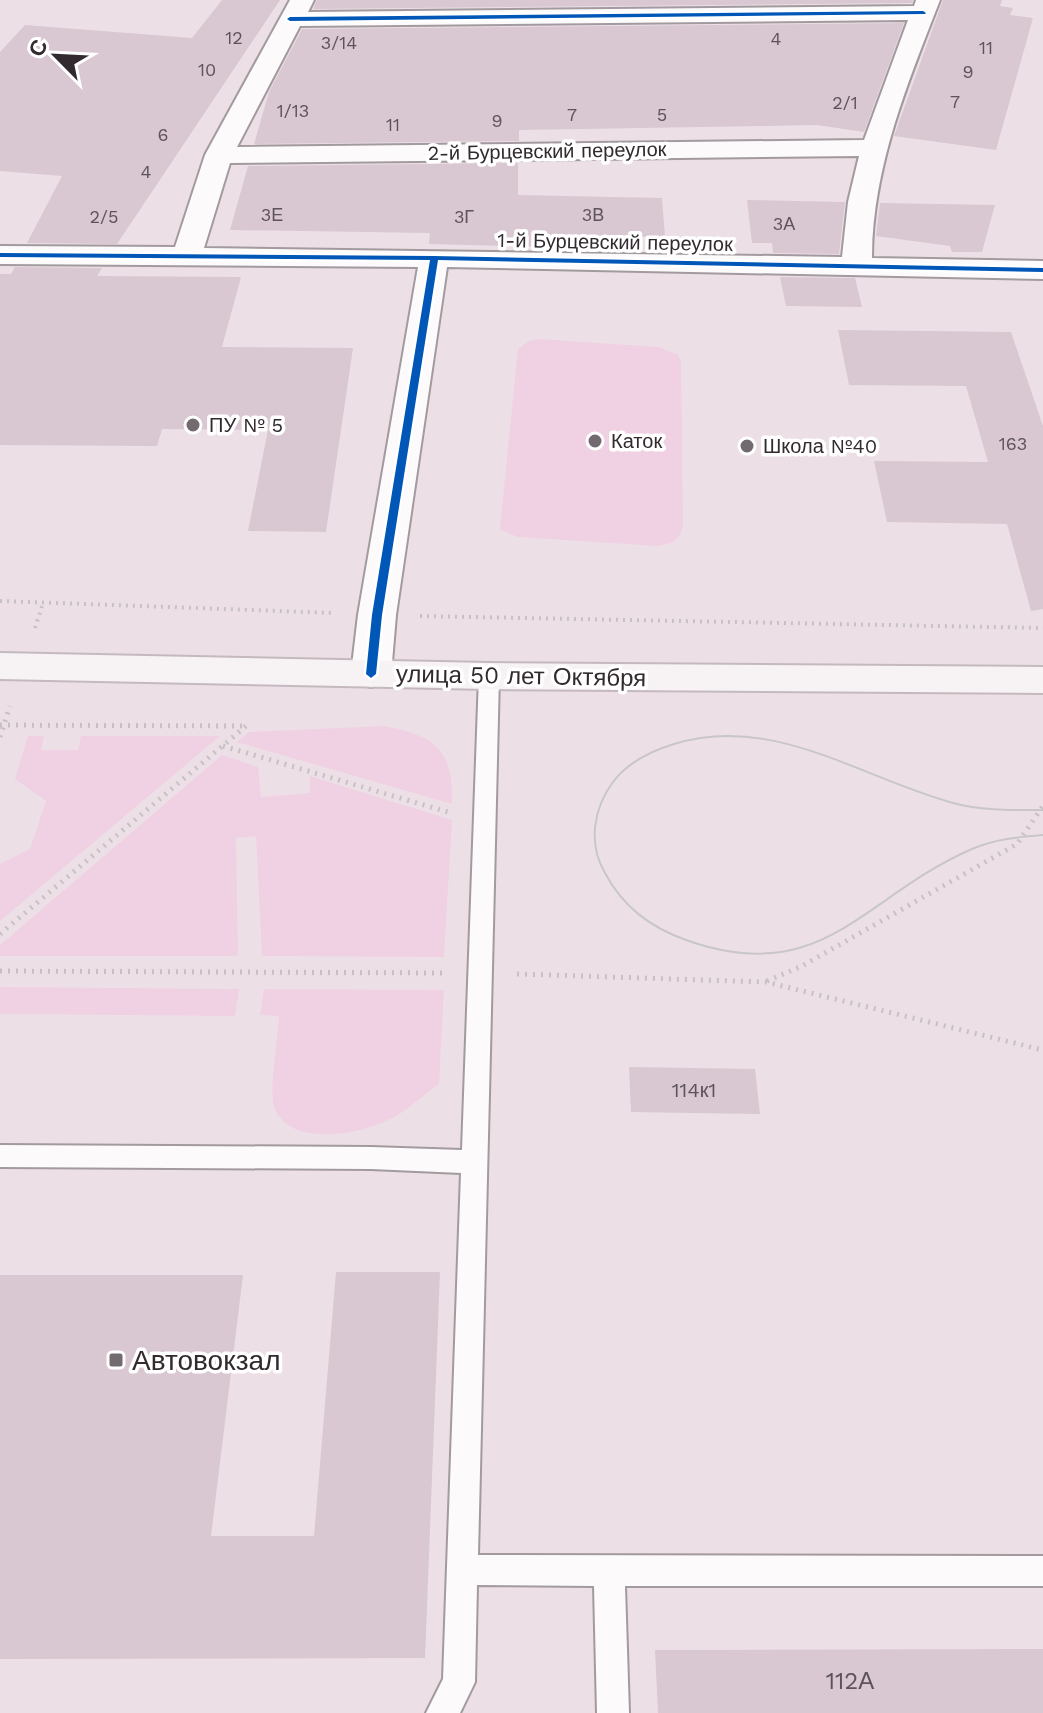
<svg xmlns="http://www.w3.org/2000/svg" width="1043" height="1713" font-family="'Work Sans',sans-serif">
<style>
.green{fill:#f0d1e3}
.building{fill:#d9c7d1}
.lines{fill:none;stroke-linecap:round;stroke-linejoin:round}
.service-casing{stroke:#a29a9e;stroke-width:4}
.minor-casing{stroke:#a29a9e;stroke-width:4}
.primary-casing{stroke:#c5b9c0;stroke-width:4}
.path-far1{stroke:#c7c1c5;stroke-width:4;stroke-dasharray:2 5;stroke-linecap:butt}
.path{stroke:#c7c1c5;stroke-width:5;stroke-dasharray:2 6;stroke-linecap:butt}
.service{fill:#fcfafb;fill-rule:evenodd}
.minor{fill:#fcfafb;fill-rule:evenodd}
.primary{fill:#f7f2f4;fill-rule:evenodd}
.tram{stroke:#c8c6c7;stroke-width:2}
.cycleway-casing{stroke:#fff;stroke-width:5}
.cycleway{fill:#0057b8;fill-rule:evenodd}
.poi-dot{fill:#736a6f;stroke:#fff;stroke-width:3}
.labels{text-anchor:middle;stroke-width:7;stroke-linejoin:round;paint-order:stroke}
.far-number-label{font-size:18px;fill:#5e5359}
.far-street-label{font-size:20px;fill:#322a2f;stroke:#fff}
.far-poi-label{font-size:20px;fill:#322a2f;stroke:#fff;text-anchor:start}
.number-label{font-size:20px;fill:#5e5359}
.street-label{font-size:24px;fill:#322a2f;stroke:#fff}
.near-number-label{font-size:24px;fill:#5e5359}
.near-poi-label{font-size:28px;fill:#322a2f;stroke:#fff;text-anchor:start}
</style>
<rect width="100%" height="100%" fill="#ece0e6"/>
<!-- green -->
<g class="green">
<path d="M 539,339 L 659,347 L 678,355 L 681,361 L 683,526 C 678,543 671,544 656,546 L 517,537 L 500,529 L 518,349 L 528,341 Z"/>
<path d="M 383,726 C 435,735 454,750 452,804 L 237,742 L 249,732 Z"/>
<path d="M 28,736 L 44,736 L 41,750 L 78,750 L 81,736 L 220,736 L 0,921 L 0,864 L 30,849 L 46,801 L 15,779 Z"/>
<path d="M 222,755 L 258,767 L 261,797 L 310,793 L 310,776 L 452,820 L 444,957 L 262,956 L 256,836 L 236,838 L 238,956 L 0,956 L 0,945 Z"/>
<path d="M 0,987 L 239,989 L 235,1016 L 0,1014 Z"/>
<path d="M 264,989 L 444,990 L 439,1084 C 422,1096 404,1114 384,1122 C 355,1135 289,1147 274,1107 C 269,1094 278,1034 279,1016 L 260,1015 Z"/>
</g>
<!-- building -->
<g class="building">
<path d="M 222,0 L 280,0 L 117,244 L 27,243 L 62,176 L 0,171 L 0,52 L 25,25 L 192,38 Z"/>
<path d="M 317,0 L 913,0 L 912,3 L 313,9 Z"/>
<path d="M 943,0 L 1002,0 L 1000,6 L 1013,8 L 1010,15 L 1033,18 L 996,150 L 894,136 Z"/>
<path d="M 904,23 L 864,132 L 817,125 L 519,130 L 519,141 L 254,144 L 269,92 L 302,29 Z"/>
<path d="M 518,163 L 518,195 L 662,198 L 665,237 L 554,235 L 553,247 L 429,244 L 430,233 L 230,230 L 248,166 Z"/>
<path d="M 747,200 L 845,202 L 839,254 L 773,253 L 772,243 L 752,243 Z"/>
<path d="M 880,203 L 995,205 L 982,252 L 952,252 L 950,246 L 876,236 Z"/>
<path d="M 15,267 L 102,268 L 97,276 L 241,277 L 222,347 L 353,348 L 326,532 L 248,531 L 268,430 L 162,429 L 157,446 L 0,445 L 0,274 L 11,274 Z"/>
<path d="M 780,277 L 855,278 L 862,307 L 786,306 Z"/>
<path d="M 838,330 L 1011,332 L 1043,426 L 1043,609 L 1031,611 L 1007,524 L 887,522 L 874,461 L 988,462 L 966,386 L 849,385 Z"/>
<path d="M 629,1067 L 755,1069 L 760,1114 L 631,1112 Z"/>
<path d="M 336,1272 L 440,1272 L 425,1658 L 0,1659 L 0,1275 L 243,1275 L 211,1536 L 314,1536 Z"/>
<path d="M 1043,1649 L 1043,1713 L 658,1713 L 655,1650 Z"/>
</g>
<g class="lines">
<defs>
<path id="service" d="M 489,669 L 499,676 L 478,1555 L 1043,1556 L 1043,1586 L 625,1586 L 629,1713 L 597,1713 L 594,1586 L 477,1585 L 475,1682 L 460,1713 L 426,1713 L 443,1679 L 461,1173 L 371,1169 L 0,1167 L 0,1145 L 371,1147 L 462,1150 L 479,676 Z"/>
<path id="minor" d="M 290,0 L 314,0 L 308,12 L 914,6 L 916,0 L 940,0 C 908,82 872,168 872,258 L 1043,261 L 1043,279 L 447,267 L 396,615 L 391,674 L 385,683 L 371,687 L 357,683 L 351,674 L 358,615 L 418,267 L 0,264 L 0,246 L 175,247 L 205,155 ZM 908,20 L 864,140 L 237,147 L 300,26 ZM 859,156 L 848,202 L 842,257 L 204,248 L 230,163 Z"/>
<path id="primary" d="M 0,653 L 489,663 L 1043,667 L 1043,693 L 489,689 L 0,679 Z"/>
</defs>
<!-- service casing -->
<use href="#service" class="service-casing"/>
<!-- minor casing -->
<use href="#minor" class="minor-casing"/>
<!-- primary casing -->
<use href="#primary" class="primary-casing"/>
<!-- path-far1 -->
<g class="path-far1">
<path d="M 0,601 L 334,613"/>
<path d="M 420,616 L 1043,628"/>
<path d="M 35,628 L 43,603"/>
</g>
<!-- path -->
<g class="path">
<path d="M 0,725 L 246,726"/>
<path d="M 0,737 L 10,706"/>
<path d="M 223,746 L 448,812"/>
<path d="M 0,934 L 246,726"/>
<path d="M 0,971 L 443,973"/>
<path d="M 517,974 L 766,982 L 1043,1050"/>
<path d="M 767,981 L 802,966 L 1017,844 L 1043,806"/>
</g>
<!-- service -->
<use href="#service" class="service"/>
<!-- minor -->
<use href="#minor" class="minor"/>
<!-- primary -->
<use href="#primary" class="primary"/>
<!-- tram -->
<path class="tram" d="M 1043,810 C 1013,810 982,811 953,803 C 861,778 772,713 674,744 C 651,751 628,762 613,782 C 593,809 588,844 605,873 C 623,907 650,927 686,940 C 823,989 863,896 972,849 C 995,839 1019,837 1043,835"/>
<defs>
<g id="cycleway">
<path d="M 923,11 L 926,13 L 925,14 L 290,21 L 287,19 L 290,17 Z"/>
<path d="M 0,253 L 434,256 L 1043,268 L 1043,272 L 438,260 L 382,615 L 376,674 L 371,678 L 366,674 L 372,615 L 430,260 L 0,257 Z"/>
</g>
</defs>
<!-- cycleway casing -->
<use href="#cycleway" class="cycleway-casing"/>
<!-- cycleway -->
<use href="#cycleway" class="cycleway"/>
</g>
<!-- markers -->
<g class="poi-dot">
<circle cx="193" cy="425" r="8"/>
<circle cx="595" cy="441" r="8"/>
<circle cx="747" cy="446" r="8"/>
<rect x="108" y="1352" width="16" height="16" rx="4"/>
</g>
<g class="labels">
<!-- far-number labels -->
<g class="far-number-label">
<text x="234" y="44">12</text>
<text x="776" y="45">4</text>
<text x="339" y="49">3/14</text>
<text x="986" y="54">11</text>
<text x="207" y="76">10</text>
<text x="968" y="78">9</text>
<text x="955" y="108">7</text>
<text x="845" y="109">2/1</text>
<text x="293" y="117">1/13</text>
<text x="572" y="121">7</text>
<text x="662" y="121">5</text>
<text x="497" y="127">9</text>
<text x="393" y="131">11</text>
<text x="163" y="141">6</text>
<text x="146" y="178">4</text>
<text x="272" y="221">3Е</text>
<text x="593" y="221">3В</text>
<text x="104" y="223">2/5</text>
<text x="464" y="223">3Г</text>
<text x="784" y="230">3А</text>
<text x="1013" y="450">163</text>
</g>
<!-- far-street labels -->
<g class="far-street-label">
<text transform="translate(547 151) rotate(-1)" y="7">2-й Бурцевский переулок</text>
<text transform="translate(615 242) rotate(1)" y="7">1-й Бурцевский переулок</text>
</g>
<!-- far-poi labels -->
<g class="far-poi-label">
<text x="209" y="432">ПУ № 5</text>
<text x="611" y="448">Каток</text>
<text x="763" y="453">Школа №40</text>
</g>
<!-- number labels -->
<g class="number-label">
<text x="694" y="1097">114к1</text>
</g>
<!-- street labels -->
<g class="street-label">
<text transform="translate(521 676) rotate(1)" y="8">улица 50 лет Октября</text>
</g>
<!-- near-number labels -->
<g class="near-number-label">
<text x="850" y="1689">112А</text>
</g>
<!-- near-poi labels -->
<g class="near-poi-label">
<text x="132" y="1370">Автовокзал</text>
</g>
</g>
<!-- north arrow -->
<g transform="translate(56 56) rotate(294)" stroke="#ffffff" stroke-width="6" paint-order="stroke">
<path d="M0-6L14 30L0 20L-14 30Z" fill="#322a2f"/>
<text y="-12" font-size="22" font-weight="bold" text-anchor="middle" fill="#322a2f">С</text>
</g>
</svg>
